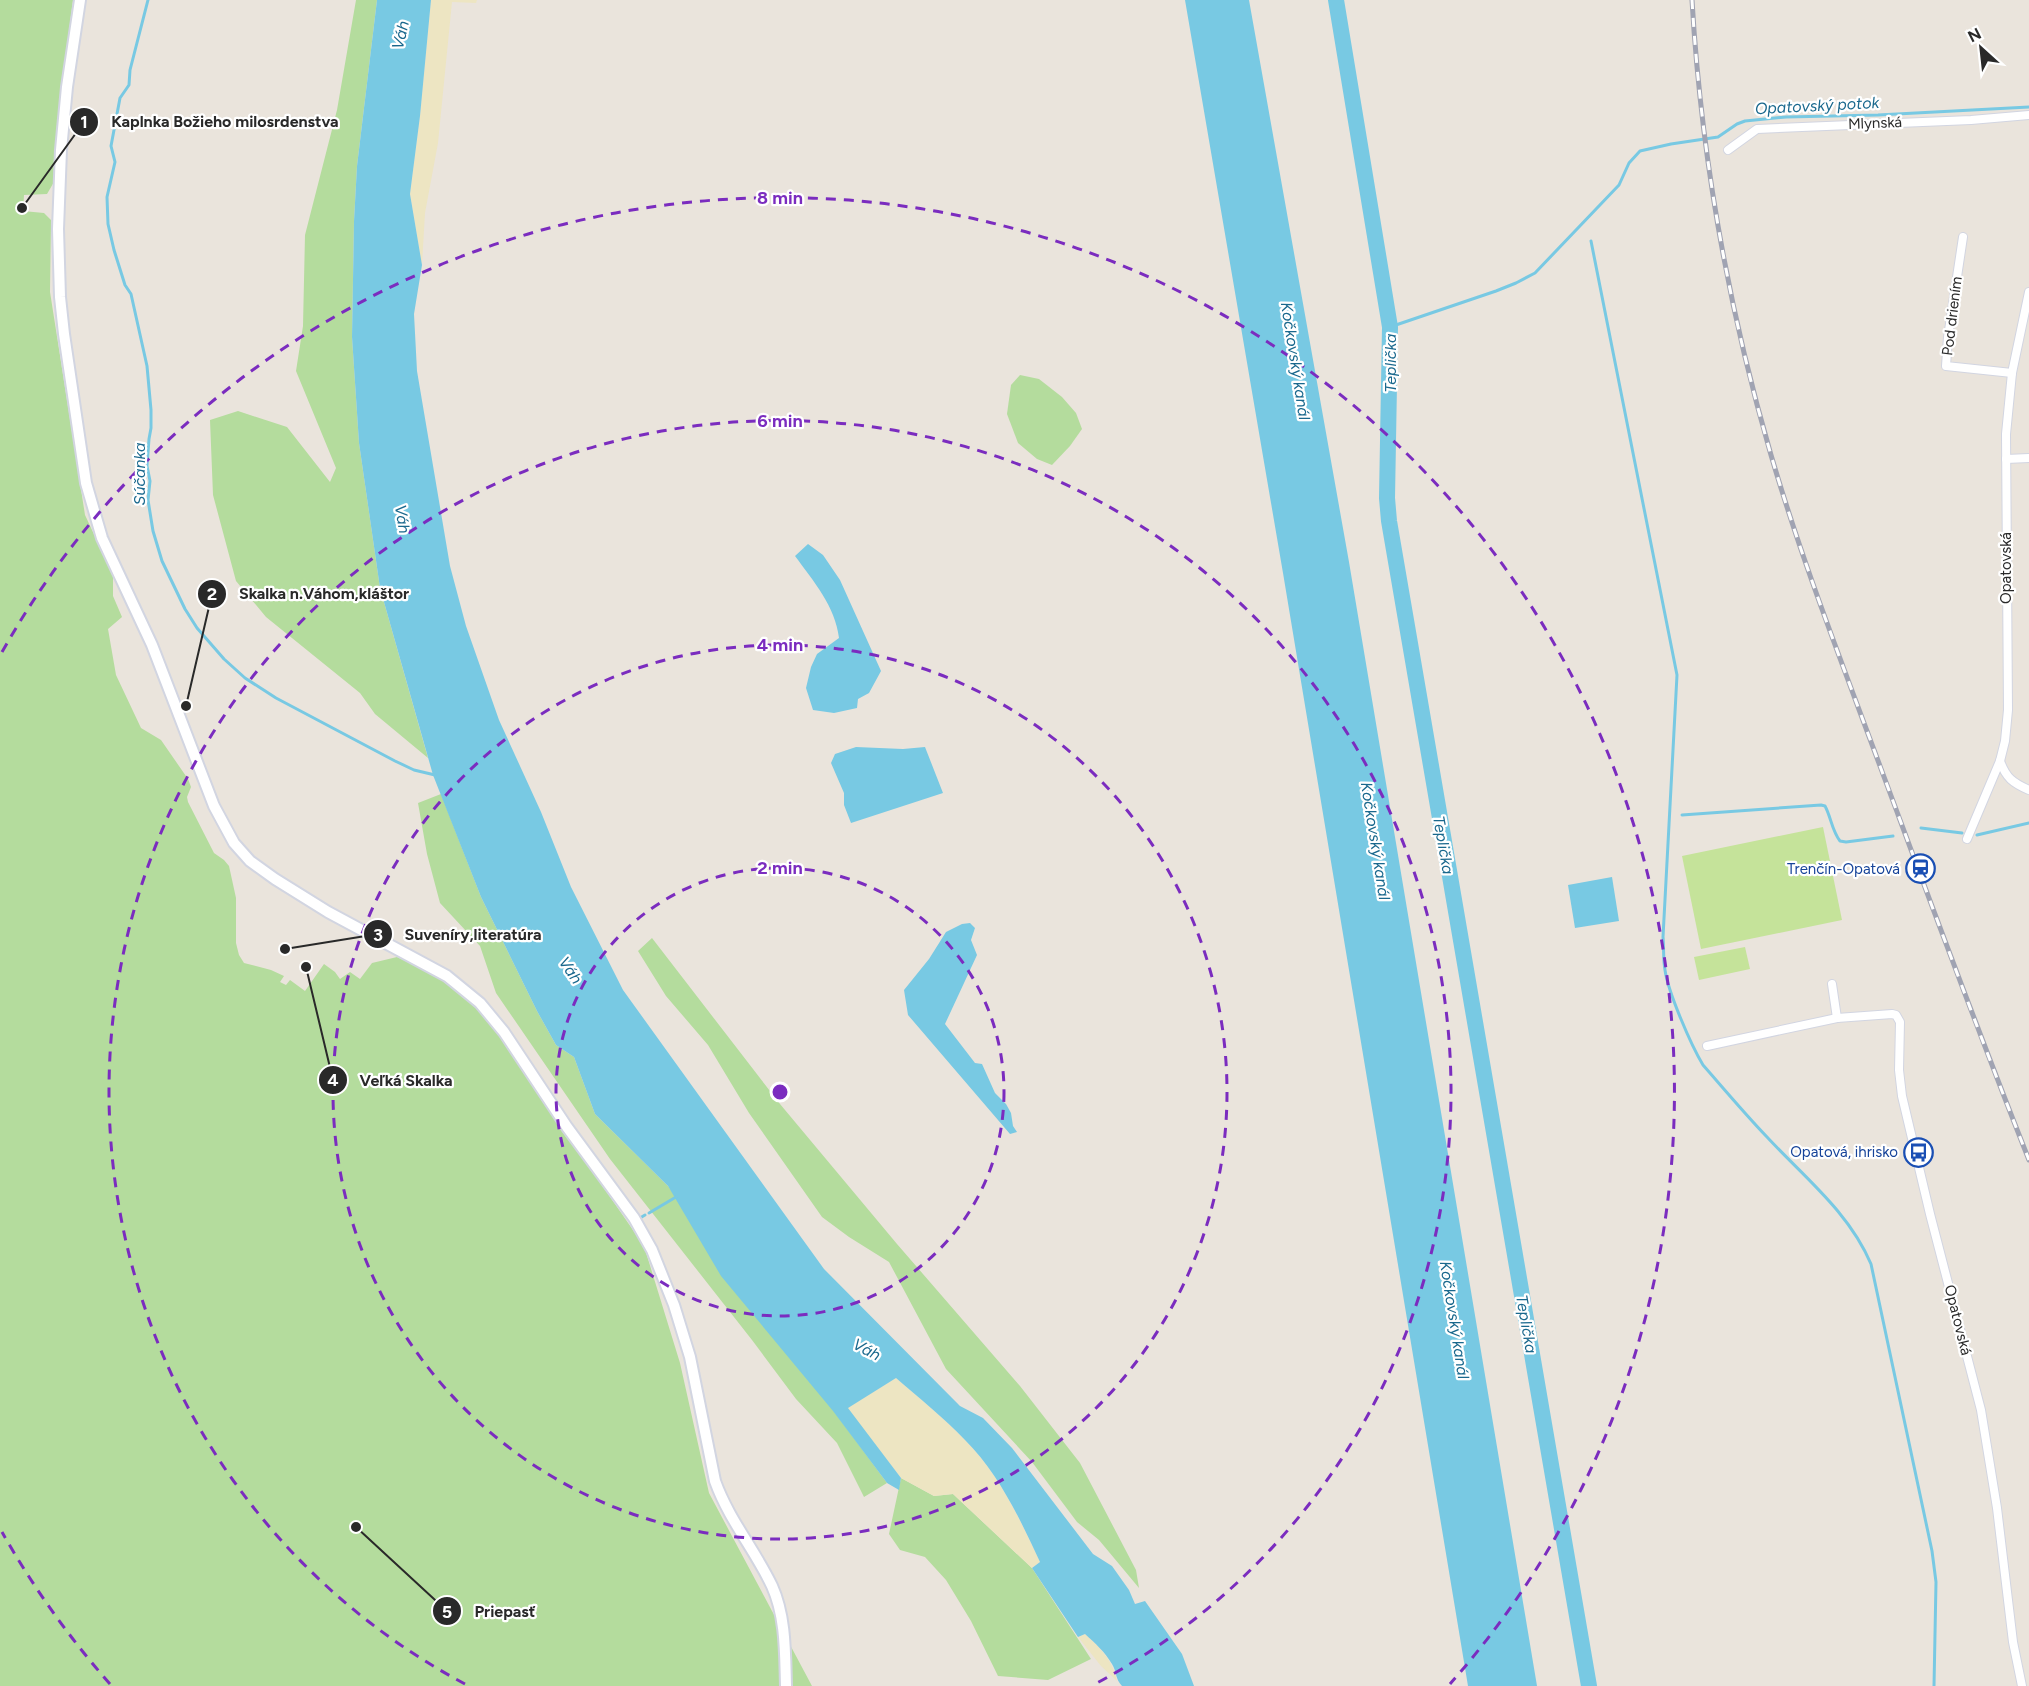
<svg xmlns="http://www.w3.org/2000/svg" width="2029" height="1686" font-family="Figtree,sans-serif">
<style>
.green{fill:#b4dc9d}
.sand{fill:#ede5c2}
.pitch{fill:#c5e39a}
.water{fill:#78c9e3}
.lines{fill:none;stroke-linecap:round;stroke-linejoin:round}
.stream{stroke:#78c9e3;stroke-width:3}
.river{stroke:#78c9e3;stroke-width:16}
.minor-casing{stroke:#d2d5e1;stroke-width:10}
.secondary-casing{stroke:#d2d5e1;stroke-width:14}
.minor{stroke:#fff;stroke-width:8}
.secondary{stroke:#fff;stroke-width:10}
.rail-casing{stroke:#a0a3b2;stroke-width:5}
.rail{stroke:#fff;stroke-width:3;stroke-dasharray:9;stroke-linecap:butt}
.ring{fill:none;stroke:#7b2cbf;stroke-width:3;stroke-dasharray:10 8}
.labels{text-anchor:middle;stroke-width:4.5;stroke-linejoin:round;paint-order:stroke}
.street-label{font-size:15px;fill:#292929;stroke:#fff}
.transit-label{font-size:15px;fill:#164399;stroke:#fff;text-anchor:end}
.water-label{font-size:16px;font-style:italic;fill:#19688d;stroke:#fff}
.centre{fill:#7b2cbf;stroke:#fff;stroke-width:3}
.ring-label{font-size:18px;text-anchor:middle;font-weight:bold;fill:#7b2cbf;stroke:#fff;stroke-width:4.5;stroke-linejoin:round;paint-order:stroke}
.leader{fill:none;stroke:#292929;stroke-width:2}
.callout-dot{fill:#292929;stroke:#fff;stroke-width:2}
.mark-label{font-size:18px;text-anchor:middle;font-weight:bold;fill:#fff}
.callout-label{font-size:16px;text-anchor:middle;font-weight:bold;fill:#292929;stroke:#fff;stroke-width:4.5;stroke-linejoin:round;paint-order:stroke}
</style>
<rect width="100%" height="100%" fill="#eae4dc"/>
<!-- green -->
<g class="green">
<path d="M 0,0 L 73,0 L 57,124 L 54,182 L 47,194 L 24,195 L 23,211 L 44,213 L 51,220 L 50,292 L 85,515 L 113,575 L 113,596 L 122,617 L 108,629 L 116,675 L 141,728 L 161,740 L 188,779 L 191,787 L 187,797 L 188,802 L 214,853 L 224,860 L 229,866 L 236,898 L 236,943 L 239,955 L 244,963 L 271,970 L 284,976 L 280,982 L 286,985 L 290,980 L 305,991 L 324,964 L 335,972 L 340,979 L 350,972 L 360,979 L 372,963 L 397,957 L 436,975 L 477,1004 L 644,1246 L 680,1363 L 709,1493 L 812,1686 L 0,1686 Z"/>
<path d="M 356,0 L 377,0 L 357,166 L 354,221 L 352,337 L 359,443 L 380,588 L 428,758 L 375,714 L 360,693 L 266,617 L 236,581 L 213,495 L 210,420 L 238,411 L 287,427 L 330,482 L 336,468 L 296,371 L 303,326 L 305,235 L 337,110 Z"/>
<path d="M 1020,375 L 1039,379 L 1062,397 L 1076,413 L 1082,429 L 1070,446 L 1052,465 L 1037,459 L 1018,443 L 1007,414 L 1011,385 Z"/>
<path d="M 441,794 L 481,897 L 537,1011 L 556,1045 L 574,1057 L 595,1114 L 668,1186 L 887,1483 L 864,1497 L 837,1443 L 796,1399 L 752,1340 L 610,1159 L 496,993 L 480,946 L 440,903 L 427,854 L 418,803 Z"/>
<path d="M 652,938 L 780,1104 L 897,1244 L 1020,1386 L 1080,1463 L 1136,1570 L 1139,1588 L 1099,1540 L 1077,1522 L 1032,1462 L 946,1369 L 889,1262 L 849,1237 L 822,1217 L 749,1113 L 708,1045 L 666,996 L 638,951 Z"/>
<path d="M 901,1478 L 934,1496 L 953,1494 L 1032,1568 L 1091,1659 L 1048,1680 L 998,1676 L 971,1621 L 946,1580 L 925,1557 L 900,1550 L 889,1534 Z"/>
</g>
<!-- sand -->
<g class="sand">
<path d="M 431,0 L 477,0 L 476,3 L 452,2 L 438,143 L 425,213 L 422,265 L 410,194 L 420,116 Z"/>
<path d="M 896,1378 C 919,1398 944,1418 965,1440 C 999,1474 1020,1520 1040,1562 L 1032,1568 L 953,1494 L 934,1496 L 901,1478 L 847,1408 Z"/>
<path d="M 1085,1634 C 1101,1649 1112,1659 1117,1681 L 1101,1666 L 1078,1637 Z"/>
</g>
<!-- pitch -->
<g class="pitch">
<path d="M 1823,827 L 1842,920 L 1701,949 L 1682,856 Z"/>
<path d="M 1745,947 L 1750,969 L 1699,980 L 1694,957 Z"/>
</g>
<!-- water -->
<g class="water">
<path d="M 377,0 L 431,0 L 420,116 L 410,194 L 422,265 L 414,314 L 417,371 L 450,566 L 466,626 L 499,720 L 541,812 L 571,887 L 623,990 L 824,1269 L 960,1406 L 983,1418 L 1012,1448 L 1093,1554 L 1112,1566 L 1129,1590 L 1135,1604 L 1145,1601 L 1182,1654 L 1194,1686 L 1122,1686 C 1115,1679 1117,1672 1112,1664 C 1105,1652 1095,1643 1085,1634 L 1078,1637 L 1032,1568 L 1040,1562 C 1020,1519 999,1474 965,1440 C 944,1418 919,1398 896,1378 L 848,1408 L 901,1478 L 899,1490 L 887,1483 L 833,1411 L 721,1276 L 668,1186 L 595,1114 L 574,1057 L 556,1045 L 537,1011 L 481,897 L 433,775 L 380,588 L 359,443 L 352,337 L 354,221 L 357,166 Z"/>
<path d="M 1185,0 L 1249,0 L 1349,562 L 1537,1686 L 1468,1686 L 1283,573 Z"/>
<path d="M 808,544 L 823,555 L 840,580 L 881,671 L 869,693 L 858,699 L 857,708 L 834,713 L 813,710 L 806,688 L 811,667 L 817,654 L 839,638 C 835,606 814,582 795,556 Z"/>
<path d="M 856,747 L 903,749 L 925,747 L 943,793 L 851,823 L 844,805 L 844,793 L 831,763 L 835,754 Z"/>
<path d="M 1612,877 L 1619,921 L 1575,928 L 1568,885 Z"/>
<path d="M 970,923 L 975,928 L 971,940 L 977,955 L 945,1024 L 975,1063 L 982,1064 L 995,1093 L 1006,1104 L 1011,1113 L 1013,1126 L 1017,1132 L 1010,1134 L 908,1015 L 904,990 L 929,959 L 946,932 L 962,924 Z"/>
</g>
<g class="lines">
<!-- stream -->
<g class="stream">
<path d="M 148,0 L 130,70 L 129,85 L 120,98 L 111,146 L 115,162 L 107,197 L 108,224 L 114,250 L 125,285 L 131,294 L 147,366 L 151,410 L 151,428 L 149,439 L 147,466 L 150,481 L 148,500 L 153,531 L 162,561 L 185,609 L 197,628 L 224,659 L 245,678 L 276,698 L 395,761 L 414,770 L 435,775"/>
<path d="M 1591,241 L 1677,675 L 1663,937 C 1664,948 1663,959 1665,970 C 1668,992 1691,1045 1703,1065 C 1724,1089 1745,1114 1767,1137 C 1804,1177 1849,1212 1871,1264 L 1932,1551 L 1936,1582 L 1934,1686"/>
<path d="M 1390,327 L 1496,291 L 1516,283 L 1535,273 L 1619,185 L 1629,163 L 1640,151 L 1671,144 L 1718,137 L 1737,124 L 1745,121 L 1786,117 L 1878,115 L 2029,107"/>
<path d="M 1682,815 L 1821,805 L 1825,806 C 1831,817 1832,831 1840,841 L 1846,842 L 1893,836"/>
<path d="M 1921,828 L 1962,833"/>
<path d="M 1977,835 L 2029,823"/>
<path d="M 649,1213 L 676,1197"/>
<path d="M 640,1218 L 645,1215"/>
</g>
<!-- river -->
<path class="river" d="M 1336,0 L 1390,327 L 1387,498 L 1389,521 L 1589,1686"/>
<defs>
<g id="minor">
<path d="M 1728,150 L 1757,129 L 1971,120 L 2029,115"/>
<path d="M 1963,237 L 1948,337 L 1946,366 L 2012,373"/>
<path d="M 2006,459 L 2029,458"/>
<path d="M 2000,761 C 2006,778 2013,783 2029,790"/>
<path d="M 1967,839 L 2000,761 L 2005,741 L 2008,710 L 2006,434 L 2012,373 L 2029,292"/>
<path d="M 1832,984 L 1837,1018"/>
<path d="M 1707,1046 L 1837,1018 L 1892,1014 L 1896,1015 L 1900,1022 L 1899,1070 L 1902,1096 L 1930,1214 L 1981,1410 L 1997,1508 L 2013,1642 L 2022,1686"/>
</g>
<path id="secondary" d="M 80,0 L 67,87 L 61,150 L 58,229 L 60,297 L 64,334 L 86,483 L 102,538 L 152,645 L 214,806 L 234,843 L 250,861 L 275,879 L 328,912 L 447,976 L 480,1003 L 504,1032 L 567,1127 L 634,1218 L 652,1250 L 674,1305 L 690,1357 L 715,1481 C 729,1520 755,1550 772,1586 C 786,1617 785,1653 786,1686"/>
</defs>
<!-- minor casing -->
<use href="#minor" class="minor-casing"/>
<!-- secondary casing -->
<use href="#secondary" class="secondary-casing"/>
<!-- minor -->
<use href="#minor" class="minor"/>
<!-- secondary -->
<use href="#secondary" class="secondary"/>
<defs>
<path id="rail" d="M 1692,0 C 1701,154 1728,307 1771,455 C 1802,561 1842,663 1880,766 C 1929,898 1977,1029 2029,1160"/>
</defs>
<!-- rail casing -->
<use href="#rail" class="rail-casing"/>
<!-- rail -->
<use href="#rail" class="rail"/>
</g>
<!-- distance rings -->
<g class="ring">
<circle cx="780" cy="1092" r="224"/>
<circle cx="780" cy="1092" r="447"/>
<path d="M465 1684A671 671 0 1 1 1095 1684"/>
<path d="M110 1684A894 894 0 0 1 2 1532M2 652A894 894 0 1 1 1450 1684"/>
</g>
<!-- icons -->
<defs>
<symbol id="station-ring" viewBox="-11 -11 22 22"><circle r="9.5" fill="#fff" stroke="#1a4fb4" stroke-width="1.5"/><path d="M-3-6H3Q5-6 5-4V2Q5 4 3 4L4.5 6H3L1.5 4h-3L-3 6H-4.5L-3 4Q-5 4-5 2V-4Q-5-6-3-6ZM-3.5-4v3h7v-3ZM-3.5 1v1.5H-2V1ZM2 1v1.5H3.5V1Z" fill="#1a4fb4"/></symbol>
<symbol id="bus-ring" viewBox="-11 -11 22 22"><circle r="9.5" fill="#fff" stroke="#1a4fb4" stroke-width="1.5"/><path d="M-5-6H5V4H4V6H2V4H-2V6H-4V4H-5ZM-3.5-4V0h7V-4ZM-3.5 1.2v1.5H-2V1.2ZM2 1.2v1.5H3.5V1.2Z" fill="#1a4fb4"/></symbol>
</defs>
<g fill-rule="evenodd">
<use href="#station-ring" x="1904" y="852" width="33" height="33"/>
<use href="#bus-ring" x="1902" y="1136" width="33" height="33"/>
</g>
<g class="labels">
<!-- street labels -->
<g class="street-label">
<text transform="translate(1875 123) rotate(-2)" y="5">Mlynská</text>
<text transform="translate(1952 316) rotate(-83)" y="5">Pod driením</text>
<text transform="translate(2006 568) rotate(-90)" y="5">Opatovská</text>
<text transform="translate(1958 1320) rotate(76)" y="5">Opatovská</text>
</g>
<!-- transit labels -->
<g class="transit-label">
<text x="1900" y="874">Trenčín-Opatová</text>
<text x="1898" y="1157">Opatová, ihrisko</text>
</g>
<!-- water labels -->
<g class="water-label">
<text transform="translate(400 35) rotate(-77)" y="6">Váh</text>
<text transform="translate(1817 105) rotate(-3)" y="6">Opatovský potok</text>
<text transform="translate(1296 361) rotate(81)" y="6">Kočkovský kanál</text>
<text transform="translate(1390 363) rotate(-90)" y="6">Teplička</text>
<text transform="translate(139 474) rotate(-90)" y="6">Súčanka</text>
<text transform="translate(403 519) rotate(81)" y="6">Váh</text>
<text transform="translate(1376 841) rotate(81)" y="6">Kočkovský kanál</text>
<text transform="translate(1444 845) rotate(80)" y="6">Teplička</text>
<text transform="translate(571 970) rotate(56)" y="6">Váh</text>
<text transform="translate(1455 1320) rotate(81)" y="6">Kočkovský kanál</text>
<text transform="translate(1527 1324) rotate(80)" y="6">Teplička</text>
<text transform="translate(867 1349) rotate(28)" y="6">Váh</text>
</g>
</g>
<circle cx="780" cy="1092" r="9" class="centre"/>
<g class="ring-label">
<text x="780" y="204">8 min</text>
<text x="780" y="427">6 min</text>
<text x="780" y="651">4 min</text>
<text x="780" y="874">2 min</text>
</g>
<!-- callouts -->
<path class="leader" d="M22 208L84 122M186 706L212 594M285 949L378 934M306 967L333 1080M356 1527L447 1611"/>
<g class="callout-dot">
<circle cx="22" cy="208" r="6"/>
<circle cx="186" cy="706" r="6"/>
<circle cx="285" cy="949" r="6"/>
<circle cx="306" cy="967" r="6"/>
<circle cx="356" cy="1527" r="6"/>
<circle cx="84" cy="122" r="15"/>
<circle cx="212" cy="594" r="15"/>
<circle cx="378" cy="934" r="15"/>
<circle cx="333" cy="1080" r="15"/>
<circle cx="447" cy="1611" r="15"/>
</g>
<g class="mark-label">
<text x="84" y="128">1</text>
<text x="212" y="600">2</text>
<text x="378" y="941">3</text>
<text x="333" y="1086">4</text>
<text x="447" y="1618">5</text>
</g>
<g class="callout-label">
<text x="225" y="127">Kaplnka Božieho milosrdenstva</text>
<text x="324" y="599">Skalka n.Váhom,kláštor</text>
<text x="473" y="940">Suveníry,literatúra</text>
<text x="406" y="1086">Veľká Skalka</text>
<text x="505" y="1617">Priepasť</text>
</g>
<!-- north arrow -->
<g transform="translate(1981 48) rotate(333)" stroke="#ffffff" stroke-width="4.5" paint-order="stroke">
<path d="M0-4.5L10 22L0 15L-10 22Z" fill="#292929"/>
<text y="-9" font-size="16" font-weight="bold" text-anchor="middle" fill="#292929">N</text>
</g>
</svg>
